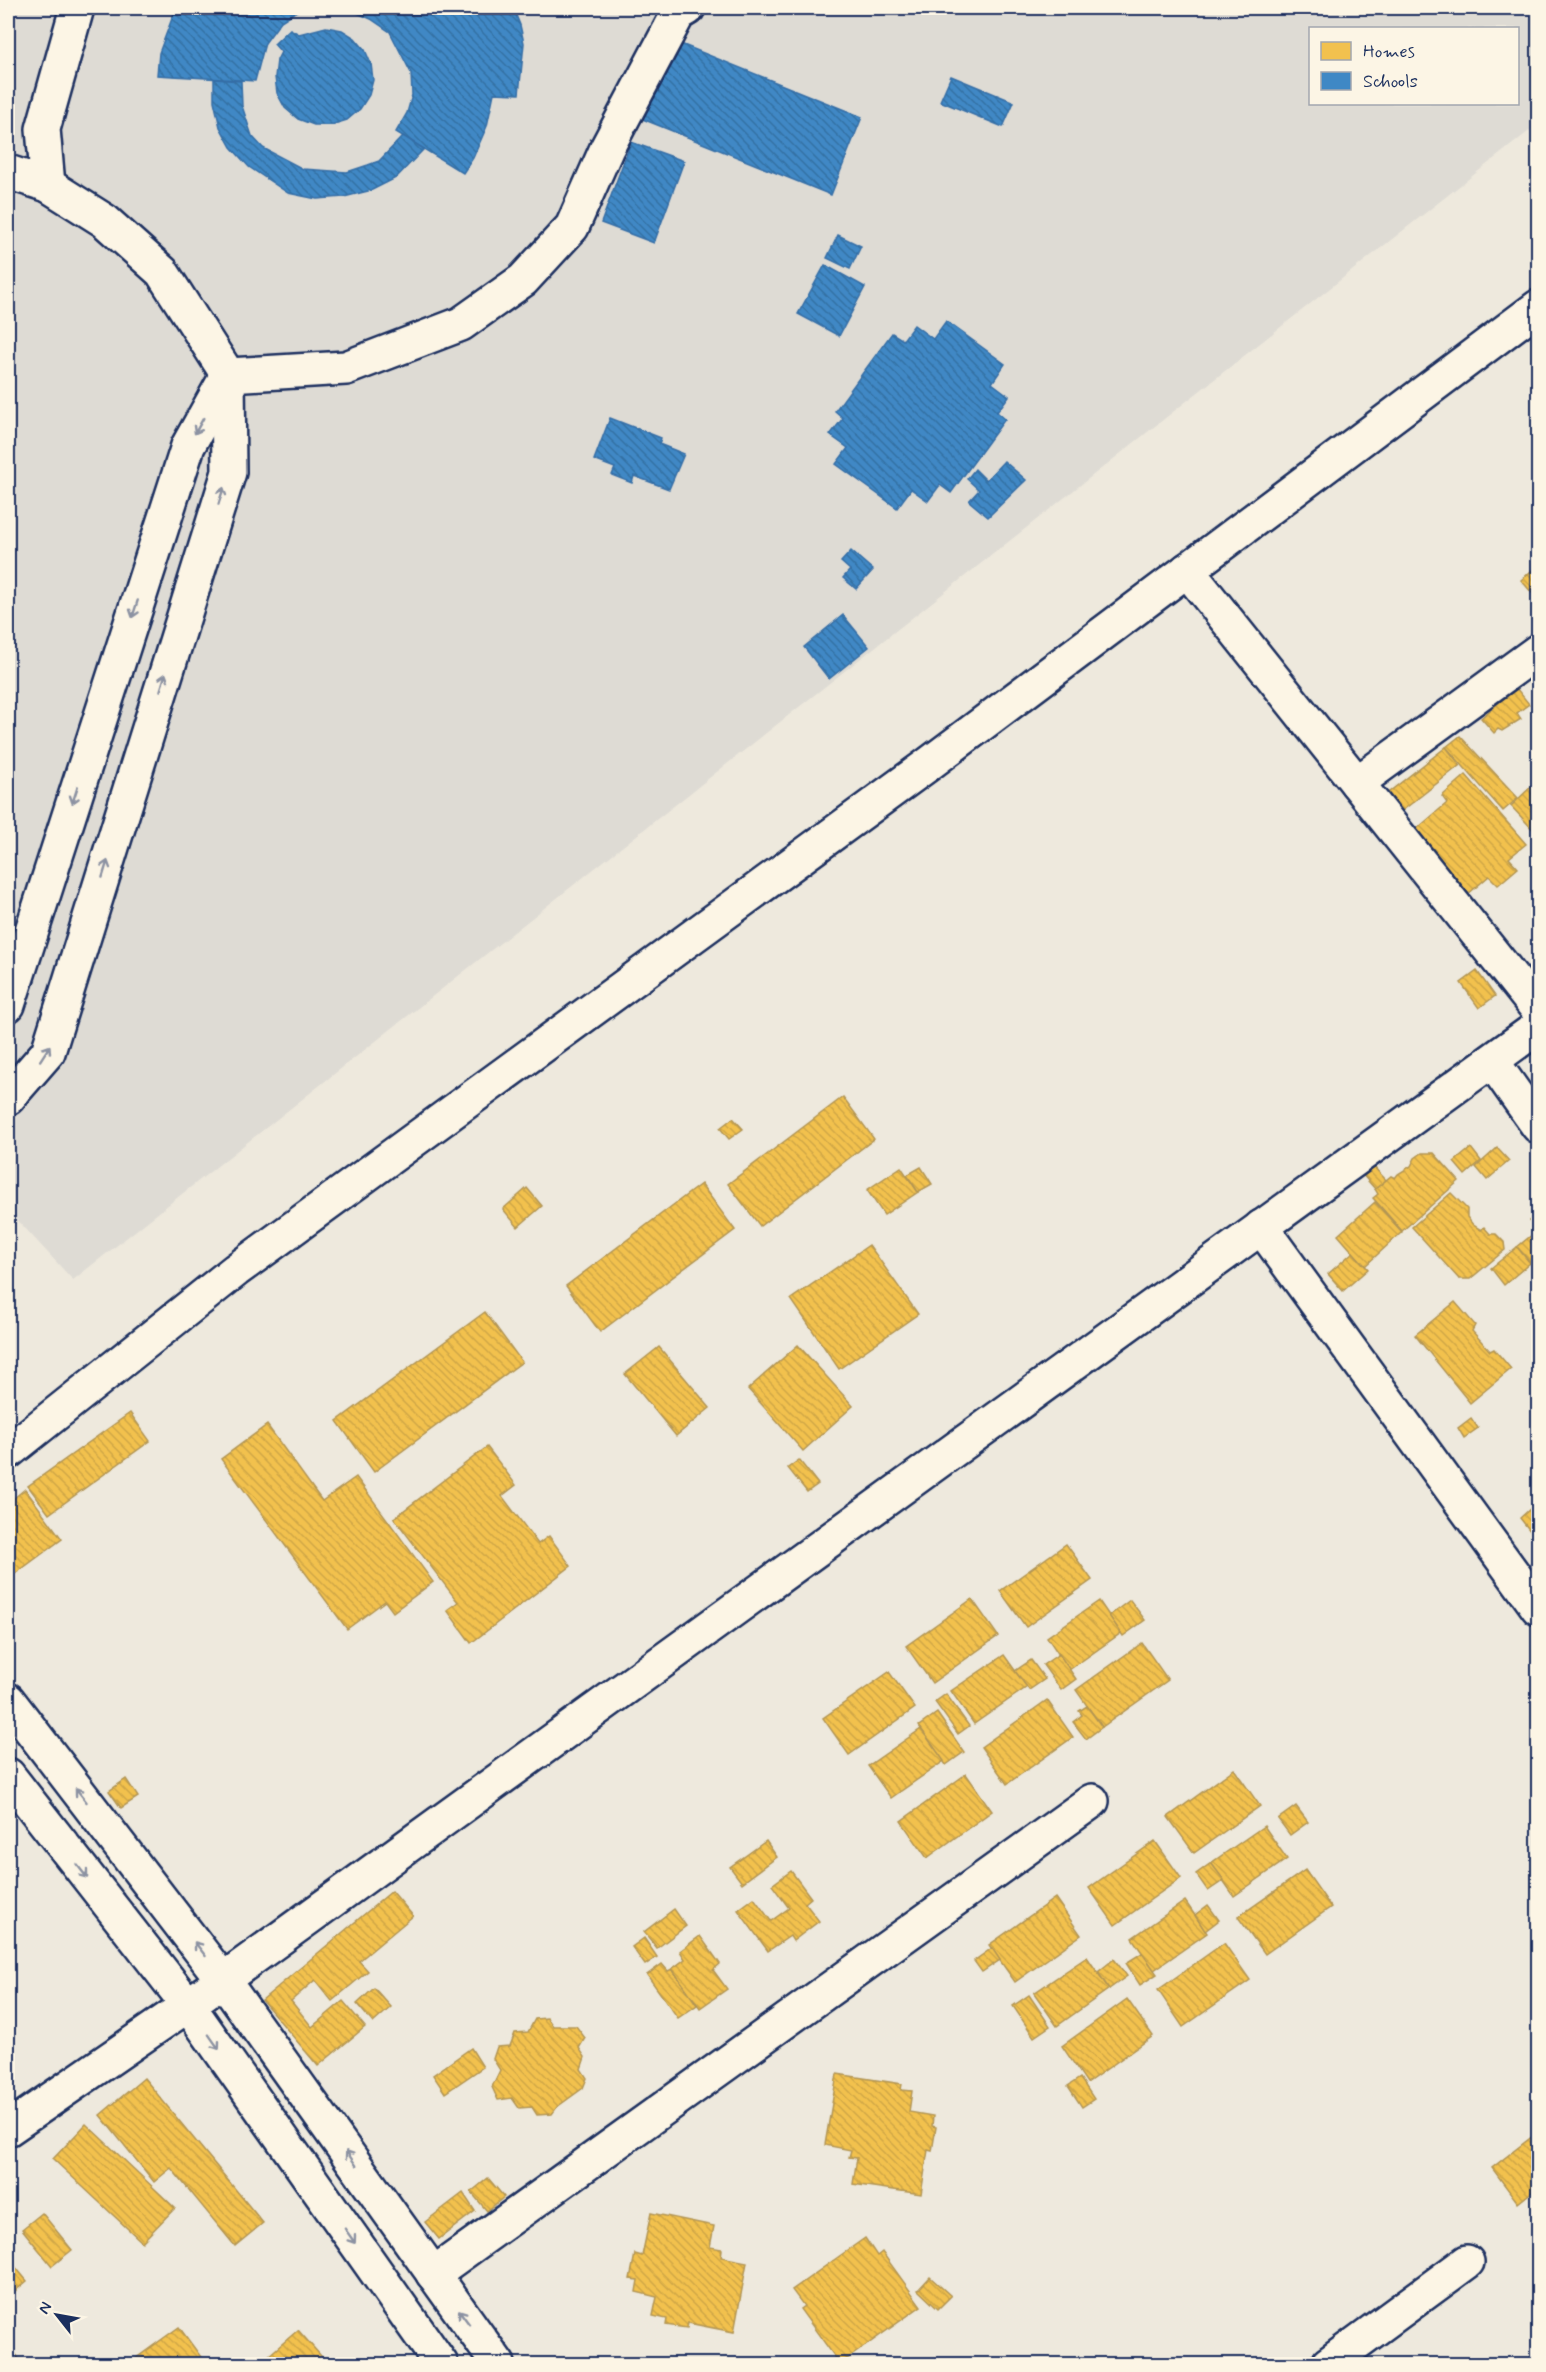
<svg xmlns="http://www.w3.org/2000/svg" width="1546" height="2372" font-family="Mynerve,sans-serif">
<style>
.built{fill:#dedbd4;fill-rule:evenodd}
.homes{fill:url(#homes-back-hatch);stroke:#b29553;stroke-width:1.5}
.schools{fill:url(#schools-back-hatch);stroke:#346da6;stroke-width:1.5}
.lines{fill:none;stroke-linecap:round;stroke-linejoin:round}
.minor-casing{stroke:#1b2f5e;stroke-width:38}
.major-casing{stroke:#1b2f5e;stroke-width:38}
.minor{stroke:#fcf5e5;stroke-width:33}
.major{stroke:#fcf5e5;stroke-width:33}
.oneway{stroke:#8c92a2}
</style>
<defs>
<pattern id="homes-back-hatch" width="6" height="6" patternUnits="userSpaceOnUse" patternTransform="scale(1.5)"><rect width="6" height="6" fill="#f2c14e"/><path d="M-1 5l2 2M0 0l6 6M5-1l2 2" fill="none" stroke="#cfa646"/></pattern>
<pattern id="schools-back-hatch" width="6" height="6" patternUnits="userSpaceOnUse" patternTransform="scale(1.5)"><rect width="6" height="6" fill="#3f88c5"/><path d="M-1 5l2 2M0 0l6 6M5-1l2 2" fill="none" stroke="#3470a3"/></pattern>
</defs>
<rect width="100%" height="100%" fill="#eee9dd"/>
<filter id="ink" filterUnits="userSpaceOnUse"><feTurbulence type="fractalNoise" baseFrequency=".0167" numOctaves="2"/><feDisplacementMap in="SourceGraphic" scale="12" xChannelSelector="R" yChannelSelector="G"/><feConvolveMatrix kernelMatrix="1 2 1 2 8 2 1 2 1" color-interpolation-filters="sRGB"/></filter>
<g filter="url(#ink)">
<!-- built -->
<path class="built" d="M 8,8 L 1538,8 L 1538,124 L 73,1280 L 12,1214 L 8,1212 ZM 1310,28 L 1518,28 L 1518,104 L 1310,104 Z"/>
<!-- homes -->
<g class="homes">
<path d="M 1538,565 L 1538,600 L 1521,580 Z"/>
<path d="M 1516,688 L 1529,704 L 1517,713 L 1521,719 L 1502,731 L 1498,729 L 1494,733 L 1481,718 Z"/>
<path d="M 1460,736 L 1518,798 L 1503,811 L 1446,747 Z"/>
<path d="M 1446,747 L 1460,765 L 1393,818 L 1379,800 Z"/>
<path d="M 1466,775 L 1526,844 L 1509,858 L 1518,868 L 1498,885 L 1489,876 L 1467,895 L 1412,833 L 1447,803 L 1442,796 Z"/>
<path d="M 1538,780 L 1538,835 L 1511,806 Z"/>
<path d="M 1477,971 L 1495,996 L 1479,1008 L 1461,983 Z"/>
<path d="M 843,1097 L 874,1139 L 760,1226 L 728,1184 Z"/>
<path d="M 733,1118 L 743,1129 L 729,1139 L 720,1128 Z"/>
<path d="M 1471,1148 L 1481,1161 L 1465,1175 L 1454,1162 Z"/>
<path d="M 1497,1148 L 1509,1161 L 1487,1180 L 1476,1167 Z"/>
<path d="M 1422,1153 L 1434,1153 L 1459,1181 L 1402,1231 L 1373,1198 L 1378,1194 L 1375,1189 L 1391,1176 L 1395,1178 L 1398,1174 L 1411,1166 L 1415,1158 Z"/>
<path d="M 1372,1165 L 1386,1180 L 1375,1189 L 1362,1174 Z"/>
<path d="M 901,1167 L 918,1192 L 884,1215 L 867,1190 Z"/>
<path d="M 921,1167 L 932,1184 L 918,1192 L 907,1175 Z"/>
<path d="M 701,1184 L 735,1230 L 600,1332 L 566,1286 Z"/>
<path d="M 527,1188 L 542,1206 L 518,1227 L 503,1209 Z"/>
<path d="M 1451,1193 L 1467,1209 L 1467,1217 L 1473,1225 L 1481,1230 L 1484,1227 L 1490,1234 L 1496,1234 L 1504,1242 L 1505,1250 L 1470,1279 L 1459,1279 L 1412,1227 Z"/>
<path d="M 1375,1202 L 1402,1232 L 1365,1266 L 1338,1235 Z"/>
<path d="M 1538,1213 L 1538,1230 L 1529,1221 Z"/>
<path d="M 1538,1230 L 1538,1264 L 1534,1268 L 1517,1247 Z"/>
<path d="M 869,1245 L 918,1314 L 839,1369 L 791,1299 Z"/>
<path d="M 1517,1247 L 1530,1263 L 1504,1285 L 1491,1268 Z"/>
<path d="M 1353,1252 L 1368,1269 L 1343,1291 L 1328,1274 Z"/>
<path d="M 1455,1302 L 1475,1325 L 1472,1331 L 1490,1351 L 1494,1349 L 1511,1369 L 1470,1403 L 1415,1335 Z"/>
<path d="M 485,1312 L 522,1362 L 374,1472 L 337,1421 Z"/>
<path d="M 798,1345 L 853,1406 L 803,1451 L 748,1389 Z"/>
<path d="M 659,1347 L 710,1408 L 676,1436 L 625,1374 Z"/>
<path d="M 130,1413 L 150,1441 L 49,1514 L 28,1486 Z"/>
<path d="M 1471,1418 L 1478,1428 L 1464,1438 L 1458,1428 Z"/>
<path d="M 267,1425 L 322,1501 L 356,1477 L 433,1582 L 393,1612 L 385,1601 L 347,1629 L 221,1459 Z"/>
<path d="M 487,1447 L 516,1485 L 502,1496 L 538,1544 L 549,1536 L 571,1566 L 471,1643 L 447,1610 L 458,1602 L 394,1518 Z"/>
<path d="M 799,1460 L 818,1484 L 807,1492 L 788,1468 Z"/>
<path d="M 25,1489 L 62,1539 L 8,1579 L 8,1503 Z"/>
<path d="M 1532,1507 L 1538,1515 L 1538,1526 L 1531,1532 L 1520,1518 Z"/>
<path d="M 1066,1544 L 1092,1580 L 1026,1627 L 1000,1591 Z"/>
<path d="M 972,1599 L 998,1636 L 932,1683 L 906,1646 Z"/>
<path d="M 1130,1600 L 1145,1620 L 1123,1636 L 1109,1616 Z"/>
<path d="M 1099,1601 L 1121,1633 L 1069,1670 L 1047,1637 Z"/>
<path d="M 1142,1643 L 1168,1680 L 1102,1727 L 1076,1690 Z"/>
<path d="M 1059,1654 L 1076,1679 L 1061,1690 L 1043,1665 Z"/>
<path d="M 1004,1655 L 1027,1687 L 974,1724 L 951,1691 Z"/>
<path d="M 1031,1660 L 1045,1679 L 1029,1690 L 1015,1671 Z"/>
<path d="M 889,1672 L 915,1708 L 849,1755 L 823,1718 Z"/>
<path d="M 946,1694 L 969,1726 L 958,1734 L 935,1702 Z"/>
<path d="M 1047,1700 L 1073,1737 L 1007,1784 L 981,1747 Z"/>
<path d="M 1087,1706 L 1102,1727 L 1086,1739 L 1073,1722 L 1082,1715 L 1079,1711 Z"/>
<path d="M 937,1713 L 964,1752 L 946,1765 L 919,1726 Z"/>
<path d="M 921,1729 L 944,1761 L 891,1798 L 868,1766 Z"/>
<path d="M 1234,1769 L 1260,1806 L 1194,1853 L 1168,1817 Z"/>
<path d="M 966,1774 L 992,1811 L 927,1858 L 901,1821 Z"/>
<path d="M 126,1779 L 138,1797 L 121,1808 L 109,1791 Z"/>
<path d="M 1296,1806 L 1308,1822 L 1290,1835 L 1278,1819 Z"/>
<path d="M 1264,1826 L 1287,1859 L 1234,1896 L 1211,1863 Z"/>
<path d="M 766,1841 L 777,1857 L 742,1883 L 730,1867 Z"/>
<path d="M 1155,1841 L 1181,1878 L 1115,1925 L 1089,1888 Z"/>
<path d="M 1211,1863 L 1224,1880 L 1208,1891 L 1196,1874 Z"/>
<path d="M 1305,1870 L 1331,1907 L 1265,1954 L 1238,1917 Z"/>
<path d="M 791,1871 L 811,1898 L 805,1903 L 819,1921 L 793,1941 L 790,1936 L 768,1951 L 738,1910 L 754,1898 L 771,1921 L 789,1908 L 772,1885 Z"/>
<path d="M 392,1891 L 413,1916 L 359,1961 L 368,1971 L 332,2001 L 315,1980 L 291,2001 L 312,2027 L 343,2001 L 365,2027 L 318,2066 L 262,2000 Z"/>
<path d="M 1055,1898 L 1081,1935 L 1015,1982 L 989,1945 Z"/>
<path d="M 1185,1901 L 1207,1933 L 1154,1970 L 1132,1938 Z"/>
<path d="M 1208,1905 L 1219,1920 L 1205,1931 L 1195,1915 Z"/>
<path d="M 674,1909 L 686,1926 L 657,1948 L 644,1932 Z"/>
<path d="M 700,1936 L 720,1964 L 713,1970 L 727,1989 L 700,2008 L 672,1969 L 685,1959 L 680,1951 Z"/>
<path d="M 644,1938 L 657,1957 L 645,1965 L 632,1947 Z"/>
<path d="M 1224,1943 L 1250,1980 L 1183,2027 L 1158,1990 Z"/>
<path d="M 992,1948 L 1000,1960 L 982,1972 L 974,1961 Z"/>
<path d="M 1142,1953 L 1157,1974 L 1140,1985 L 1126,1963 Z"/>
<path d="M 1087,1957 L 1109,1989 L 1057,2026 L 1034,1993 Z"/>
<path d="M 1114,1959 L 1127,1976 L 1109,1989 L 1098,1972 Z"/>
<path d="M 662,1964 L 668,1971 L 672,1969 L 697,2005 L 678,2018 L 647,1975 Z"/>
<path d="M 374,1988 L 391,2007 L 373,2023 L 357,2004 Z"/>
<path d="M 1029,1995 L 1050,2026 L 1034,2037 L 1013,2006 Z"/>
<path d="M 1127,1999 L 1153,2036 L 1087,2083 L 1062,2046 Z"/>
<path d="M 547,2018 L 553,2026 L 576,2026 L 585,2038 L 579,2048 L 585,2057 L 581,2069 L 587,2078 L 583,2088 L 557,2107 L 552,2114 L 537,2115 L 532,2107 L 519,2108 L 512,2098 L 498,2100 L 492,2087 L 500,2070 L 493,2059 L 497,2047 L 510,2046 L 515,2033 L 528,2032 L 535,2019 Z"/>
<path d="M 471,2048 L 483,2067 L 445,2093 L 433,2075 Z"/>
<path d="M 837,2074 L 902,2084 L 901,2090 L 912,2091 L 909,2112 L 933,2116 L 932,2126 L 936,2127 L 932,2151 L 928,2150 L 921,2194 L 853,2184 L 857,2158 L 849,2157 L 851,2150 L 825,2145 Z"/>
<path d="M 144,2078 L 263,2223 L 235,2246 L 171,2168 L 154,2182 L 100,2115 Z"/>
<path d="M 1080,2078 L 1094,2099 L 1082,2107 L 1068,2086 Z"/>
<path d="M 86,2124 L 175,2208 L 142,2242 L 53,2159 Z"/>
<path d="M 1538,2132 L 1538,2187 L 1518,2203 L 1492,2168 Z"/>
<path d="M 488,2178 L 504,2197 L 487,2211 L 471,2192 Z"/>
<path d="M 463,2193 L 475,2211 L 439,2239 L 425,2222 Z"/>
<path d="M 42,2213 L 72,2250 L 52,2266 L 22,2229 Z"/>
<path d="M 651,2213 L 714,2226 L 710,2247 L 722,2249 L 721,2257 L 747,2262 L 734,2332 L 688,2323 L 687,2328 L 666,2325 L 667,2319 L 653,2316 L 657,2297 L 636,2292 L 638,2280 L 630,2279 L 635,2254 L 642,2256 Z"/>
<path d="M 865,2238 L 877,2256 L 882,2252 L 921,2306 L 840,2364 L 800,2309 L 804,2306 L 792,2290 Z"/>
<path d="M 8,2258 L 27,2281 L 8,2297 Z"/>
<path d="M 930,2277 L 951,2296 L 938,2309 L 918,2290 Z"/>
<path d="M 179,2327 L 206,2364 L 128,2364 Z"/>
<path d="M 298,2330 L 328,2364 L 259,2364 Z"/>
<path d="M 8,2344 L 23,2364 L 8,2364 Z"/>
<path d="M 58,2358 L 70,2364 L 55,2364 Z"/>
</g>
<!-- schools -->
<g class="schools">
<path d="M 176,8 L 310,8 L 298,10 L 281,21 L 265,43 L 255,81 L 157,75 L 159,53 Z"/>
<path d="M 346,8 L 513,8 L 520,25 L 524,43 L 519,94 L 494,93 L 487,126 L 473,158 L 463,173 L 396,132 L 407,113 L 412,95 L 411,73 L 390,32 L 371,19 Z"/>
<path d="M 326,27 L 342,30 L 355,38 L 365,50 L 371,64 L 373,80 L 369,95 L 360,109 L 347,120 L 331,125 L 314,125 L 298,119 L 285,108 L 277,93 L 275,77 L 277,60 L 281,52 L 274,44 L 290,29 L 299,34 Z"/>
<path d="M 671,40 L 862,117 L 831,195 L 640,118 Z"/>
<path d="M 951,76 L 1014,102 L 1003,127 L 940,101 Z"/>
<path d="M 214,79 L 241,81 L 242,106 L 252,136 L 263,148 L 303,169 L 347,172 L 368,165 L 379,161 L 403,136 L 424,149 L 396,178 L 372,190 L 344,197 L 317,199 L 288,193 L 249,167 L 231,147 L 220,127 L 214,101 Z"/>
<path d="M 631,142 L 684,161 L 654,243 L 601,223 Z"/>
<path d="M 838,235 L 861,246 L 850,269 L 827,258 Z"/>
<path d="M 825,265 L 865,287 L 839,336 L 798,314 Z"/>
<path d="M 946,321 L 1005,364 L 992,383 L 1009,396 L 997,412 L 1005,419 L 951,493 L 940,485 L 928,501 L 911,489 L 897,508 L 836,464 L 848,448 L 830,435 L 843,418 L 835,411 L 892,333 L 903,340 L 914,325 L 933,339 Z"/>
<path d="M 610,418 L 661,438 L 659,444 L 684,454 L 669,489 L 634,476 L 632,483 L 612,475 L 615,468 L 594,460 Z"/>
<path d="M 1004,461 L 1026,480 L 988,517 L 969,501 L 979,490 L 967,479 L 975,469 L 986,480 Z"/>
<path d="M 851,551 L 873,570 L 856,589 L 843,578 L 850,570 L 841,562 Z"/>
<path d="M 843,615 L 869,647 L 829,679 L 804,647 Z"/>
</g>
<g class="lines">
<defs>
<g id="minor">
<path d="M 8,172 L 48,185 L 105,221 L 162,272 L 228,375 L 229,472 L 48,1052 L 8,1098"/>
<path d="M 48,185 L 43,129 L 77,8"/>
<path d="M 228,375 L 346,368 L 461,324 L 523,280 L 572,227 L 607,148 L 678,14 L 688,8"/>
<path d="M 1187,570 L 1538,1010"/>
<path d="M 1357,783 L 1538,651"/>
<path d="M 8,1005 L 188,446 L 227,376"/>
<path d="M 1492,1061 L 1538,1126"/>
<path d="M 1261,1227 L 1538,1608"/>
<path d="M 8,1452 L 236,1270 L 926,766 L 1538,307"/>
<path d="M 8,2129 L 188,2005 L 1538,1027"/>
<path d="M 433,2274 L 1092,1801"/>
<path d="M 1328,2364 L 1467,2262"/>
</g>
<g id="major">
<path d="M 8,1700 L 223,1980 L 498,2364"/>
<path d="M 8,1775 L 188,2005 L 441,2364"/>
</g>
</defs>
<!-- minor casing -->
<use href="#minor" class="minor-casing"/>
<!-- major casing -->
<use href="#major" class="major-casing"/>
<!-- minor -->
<use href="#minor" class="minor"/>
<!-- major -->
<use href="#major" class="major"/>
</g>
<!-- one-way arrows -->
<defs><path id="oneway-shaft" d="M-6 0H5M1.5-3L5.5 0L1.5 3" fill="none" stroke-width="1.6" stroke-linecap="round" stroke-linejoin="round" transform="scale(1.5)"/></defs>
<g class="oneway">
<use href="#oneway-shaft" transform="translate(199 426) rotate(119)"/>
<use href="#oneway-shaft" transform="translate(221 496) rotate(-73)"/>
<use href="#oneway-shaft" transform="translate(135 609) rotate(108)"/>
<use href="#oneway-shaft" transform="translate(163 682) rotate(-73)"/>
<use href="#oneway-shaft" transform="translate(75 795) rotate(108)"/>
<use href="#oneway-shaft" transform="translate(105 869) rotate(-73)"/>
<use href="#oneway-shaft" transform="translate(45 1053) rotate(-57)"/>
<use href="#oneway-shaft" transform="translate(81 1795) rotate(-128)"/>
<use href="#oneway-shaft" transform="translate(82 1871) rotate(52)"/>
<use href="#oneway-shaft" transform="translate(200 1949) rotate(-128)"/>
<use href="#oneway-shaft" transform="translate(214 2042) rotate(55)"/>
<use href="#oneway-shaft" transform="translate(351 2158) rotate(-125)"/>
<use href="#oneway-shaft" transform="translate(350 2236) rotate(55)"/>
<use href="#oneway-shaft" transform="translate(464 2317) rotate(-126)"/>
</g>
</g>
<!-- margin -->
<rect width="1546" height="2372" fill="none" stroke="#fcf5e5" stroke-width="30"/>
<rect x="15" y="15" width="1516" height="2342" fill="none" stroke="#1b2f5e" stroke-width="2" filter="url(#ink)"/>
<!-- legend -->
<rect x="1309" y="27" width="210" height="78" fill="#fcf5e5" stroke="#a2a6af" stroke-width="1.5"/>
<rect x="1321" y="42" width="30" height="18" fill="#f2c14e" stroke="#a2a6af" stroke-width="1.5"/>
<text x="1363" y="57" font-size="18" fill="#1b2f5e">Homes</text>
<rect x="1321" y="72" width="30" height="18" fill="#3f88c5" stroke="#a2a6af" stroke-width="1.5"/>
<text x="1363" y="87" font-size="18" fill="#1b2f5e">Schools</text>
<!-- north arrow -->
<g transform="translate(57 2315) rotate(301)" stroke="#fcf5e5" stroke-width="4.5" paint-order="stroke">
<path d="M0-4.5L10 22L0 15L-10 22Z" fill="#1b2f5e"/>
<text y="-9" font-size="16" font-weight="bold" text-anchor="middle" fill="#1b2f5e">N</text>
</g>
</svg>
